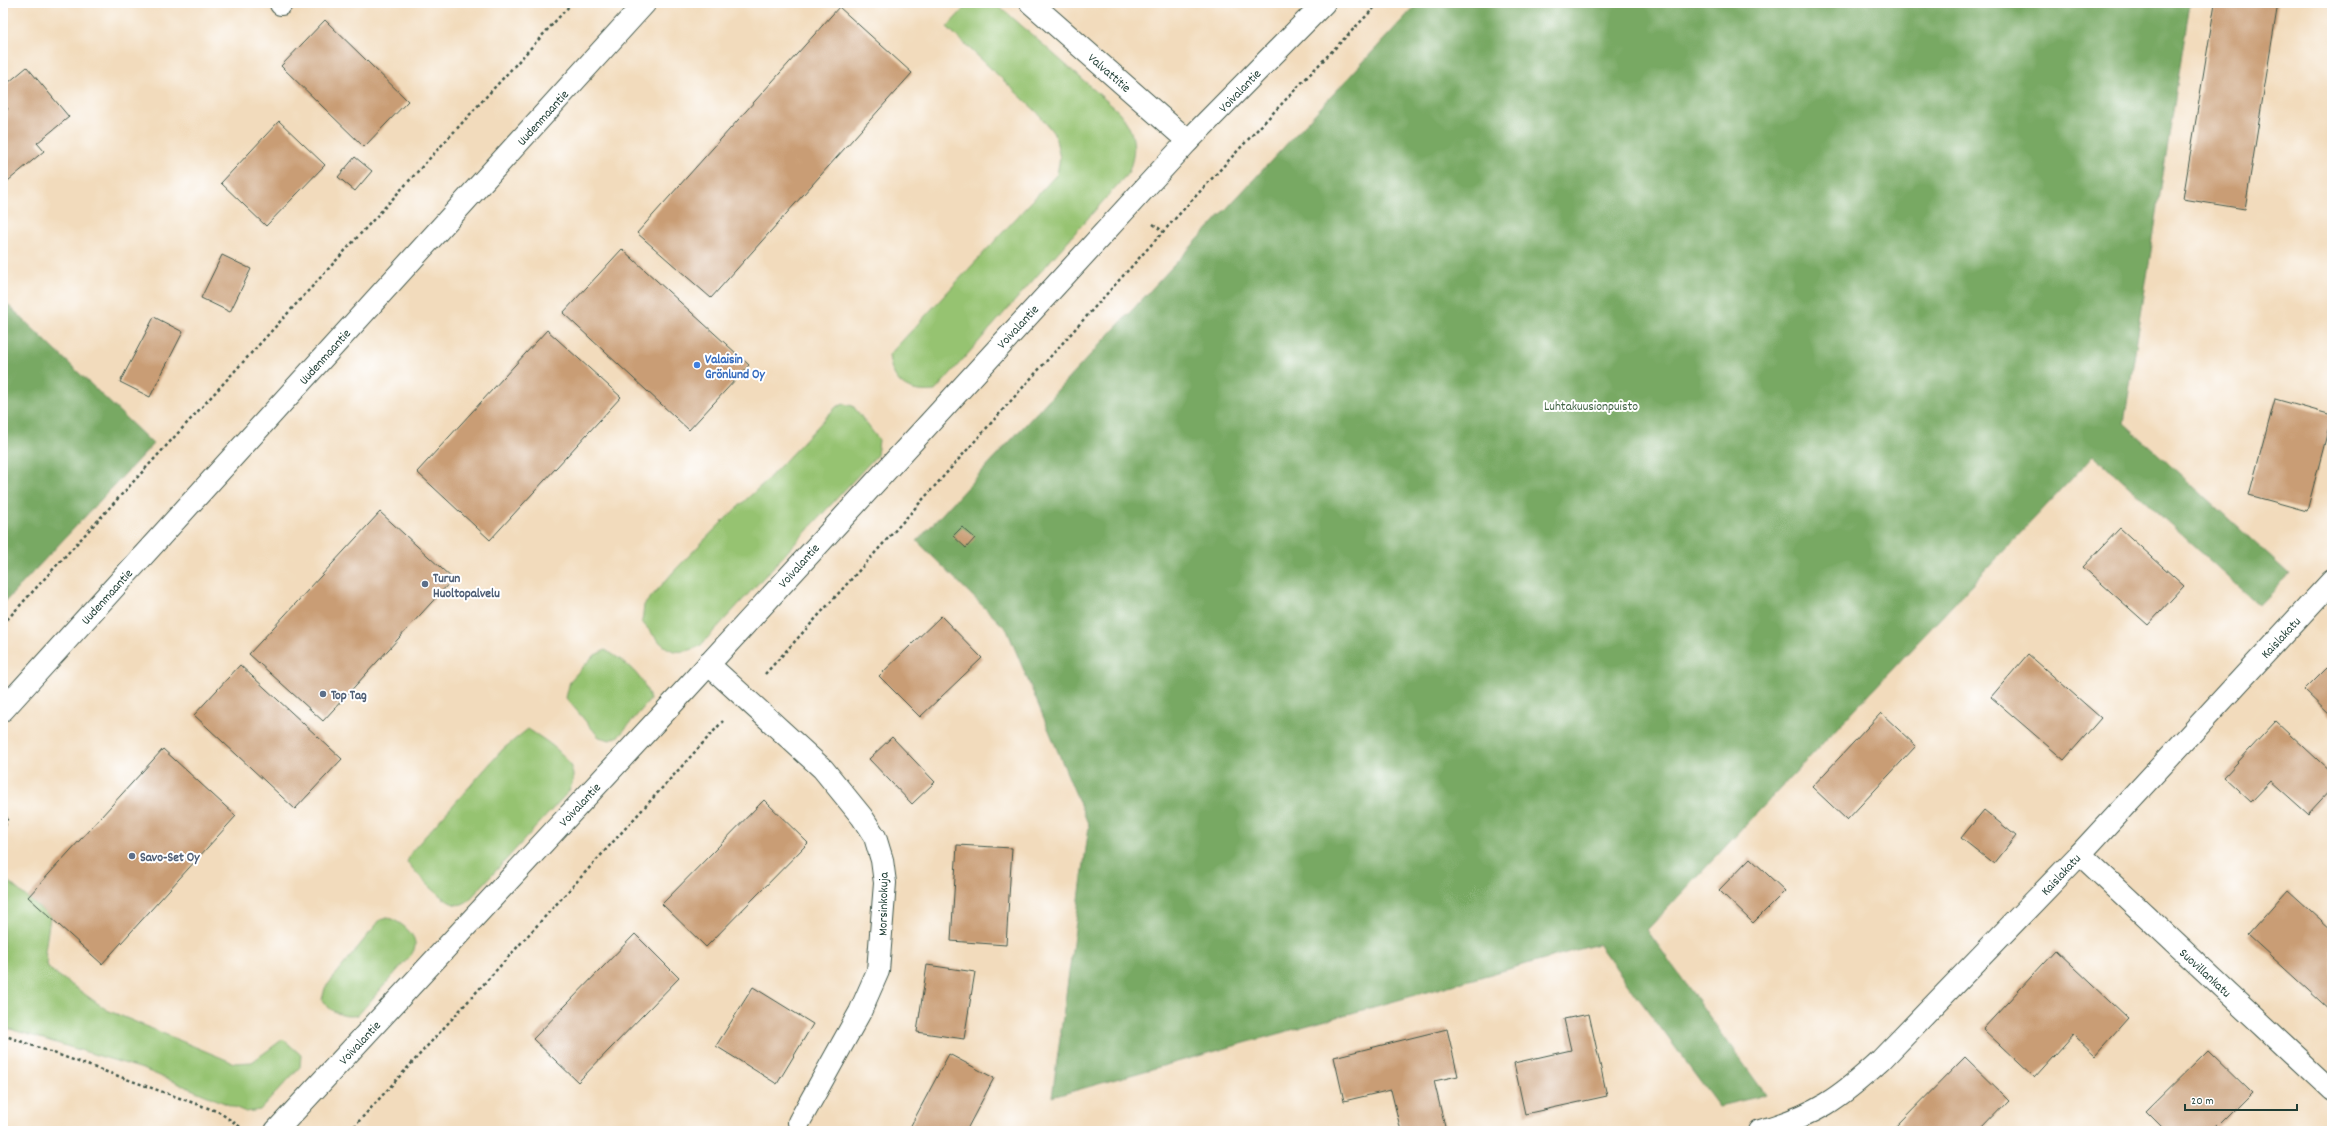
<svg xmlns="http://www.w3.org/2000/svg" width="2335" height="1134" font-family="Dekko,sans-serif">
<style>
.green{fill:#96c371;stroke:#5a8052}
.forest{fill:#78a963;stroke:#4c734c}
.building{fill:#c99d74}
.lines{fill:none;stroke-linecap:round;stroke-linejoin:round}
.minor-casing{stroke:#3f5548;stroke-width:24}
.tertiary-casing{stroke:#3f5548;stroke-width:24}
.secondary-casing{stroke:#3f5548;stroke-width:24}
.path{stroke:#3f5548;stroke-width:2.5;stroke-dasharray:3 3;stroke-linecap:butt}
.minor{stroke:#fff;stroke-width:22}
.tertiary{stroke:#fff;stroke-width:22}
.secondary{stroke:#fff;stroke-width:22}
.shop-dot{fill:#3f7fe0;stroke:#fff;stroke-width:1.5}
.service-dot{fill:#5c6f8a;stroke:#fff;stroke-width:1.5}
.labels{text-anchor:middle;stroke-width:4;stroke-linejoin:round;paint-order:stroke}
.street-label{font-size:13px;fill:#1f3d34;stroke:#fff}
.shop-label{font-size:13px;font-weight:bold;fill:#366cbe;stroke:#fff;text-anchor:start}
.park-label{font-size:13px;fill:#436546;stroke:#fff}
.service-label{font-size:13px;font-weight:bold;fill:#4e5e75;stroke:#fff;text-anchor:start}
</style>
<rect width="100%" height="100%" fill="#fff"/>
<filter id="ink" filterUnits="userSpaceOnUse"><feTurbulence type="fractalNoise" baseFrequency=".025" numOctaves="2"/><feDisplacementMap in="SourceGraphic" scale="8" xChannelSelector="R" yChannelSelector="G"/><feConvolveMatrix kernelMatrix="1 2 1 2 8 2 1 2 1" color-interpolation-filters="sRGB"/></filter>
<filter id="wash" filterUnits="userSpaceOnUse"><feTurbulence type="fractalNoise" baseFrequency=".012" numOctaves="4" result="noise"/><feDisplacementMap in="SourceGraphic" scale="16" xChannelSelector="R" yChannelSelector="G"/><feGaussianBlur stdDeviation="0.9" result="paint"/><feColorMatrix in="noise" values="0 0 0 0 0 0 0 0 0 0 0 0 0 0 0 0 0 1.4 0 .05"/><feComposite in="paint" operator="in"/></filter>
<g filter="url(#wash)">
<rect width="100%" height="100%" fill="#f2dbbc"/>
<!-- green -->
<g class="green">
<path d="M 969,3 L 996,3 L 1118,111 C 1135,130 1138,149 1128,173 L 935,391 C 907,394 892,383 889,355 L 1057,174 L 1060,158 L 1055,135 L 1038,113 L 947,27 Z"/>
<path d="M 844,404 L 853,406 L 879,440 L 877,455 L 700,646 C 669,661 661,643 642,622 L 644,605 L 676,569 L 723,521 L 765,482 L 836,407 Z"/>
<path d="M 605,650 C 624,660 646,678 650,700 L 619,736 L 610,740 L 599,737 L 566,698 L 570,681 L 593,656 Z"/>
<path d="M 528,729 C 543,739 575,757 573,779 C 573,783 570,788 569,791 L 469,900 C 465,903 460,906 454,904 C 442,901 416,873 407,862 L 412,851 L 503,749 Z"/>
<path d="M 3,877 L 50,917 L 45,951 L 48,968 L 107,1010 L 234,1063 L 252,1062 L 283,1039 L 301,1055 L 300,1067 L 260,1110 L 246,1112 L 143,1069 L 3,1027 Z"/>
<path d="M 387,918 C 397,919 414,932 415,943 C 416,947 413,952 411,955 L 358,1015 C 343,1019 330,1011 322,1000 L 325,988 L 380,920 Z"/>
</g>
<!-- forest -->
<g class="forest">
<path d="M 1418,3 L 2190,3 L 2124,423 L 2289,574 L 2259,605 L 2094,455 L 1647,930 L 1766,1095 L 1719,1106 L 1598,944 L 1052,1097 L 1089,826 L 1007,630 L 917,541 Z"/>
<path d="M 3,300 L 153,444 L 3,604 Z"/>
</g>
<g id="blocks">
<!-- building -->
<g class="building">
<path d="M 2215,3 L 2278,3 L 2245,209 L 2183,199 Z"/>
<path d="M 839,7 L 912,73 L 711,298 L 637,233 Z"/>
<path d="M 325,20 L 408,101 L 364,147 L 281,66 Z"/>
<path d="M 27,67 L 69,117 L 37,143 L 44,151 L 3,185 L 3,113 L 8,109 L 3,102 L 3,87 Z"/>
<path d="M 279,121 L 325,165 L 266,226 L 221,183 Z"/>
<path d="M 355,157 L 372,171 L 355,191 L 338,177 Z"/>
<path d="M 622,249 L 749,365 L 689,430 L 563,313 Z"/>
<path d="M 222,255 L 251,269 L 230,312 L 201,298 Z"/>
<path d="M 154,317 L 183,332 L 150,397 L 120,382 Z"/>
<path d="M 547,330 L 621,397 L 490,540 L 417,472 Z"/>
<path d="M 2275,399 L 2332,415 L 2307,511 L 2249,495 Z"/>
<path d="M 380,512 L 453,579 L 323,721 L 249,654 Z"/>
<path d="M 962,527 L 975,538 L 966,548 L 953,536 Z"/>
<path d="M 2120,528 L 2184,586 L 2148,625 L 2083,567 Z"/>
<path d="M 941,616 L 982,658 L 920,717 L 879,676 Z"/>
<path d="M 2028,654 L 2101,718 L 2064,760 L 1991,697 Z"/>
<path d="M 2332,662 L 2332,717 L 2304,690 Z"/>
<path d="M 240,665 L 342,759 L 295,809 L 194,715 Z"/>
<path d="M 1881,713 L 1916,746 L 1847,820 L 1812,787 Z"/>
<path d="M 2276,721 L 2332,773 L 2332,788 L 2308,814 L 2271,781 L 2251,802 L 2224,777 Z"/>
<path d="M 892,737 L 935,782 L 912,804 L 869,759 Z"/>
<path d="M 163,749 L 236,816 L 102,964 L 28,897 Z"/>
<path d="M 764,800 L 808,843 L 706,947 L 662,904 Z"/>
<path d="M 1984,810 L 2016,836 L 1994,864 L 1961,838 Z"/>
<path d="M 957,845 L 1012,848 L 1006,945 L 951,941 Z"/>
<path d="M 1750,858 L 1785,891 L 1753,923 L 1719,890 Z"/>
<path d="M 2288,890 L 2332,930 L 2332,1012 L 2248,935 Z"/>
<path d="M 635,934 L 679,978 L 578,1082 L 533,1039 Z"/>
<path d="M 2056,950 L 2128,1018 L 2095,1055 L 2074,1035 L 2035,1078 L 1983,1029 Z"/>
<path d="M 927,965 L 975,972 L 964,1039 L 917,1032 Z"/>
<path d="M 753,987 L 813,1024 L 777,1084 L 716,1046 Z"/>
<path d="M 1589,1014 L 1607,1096 L 1525,1114 L 1514,1063 L 1571,1050 L 1564,1019 Z"/>
<path d="M 1447,1029 L 1458,1076 L 1434,1081 L 1446,1131 L 1401,1131 L 1391,1090 L 1344,1101 L 1334,1057 Z"/>
<path d="M 2208,1050 L 2252,1093 L 2214,1131 L 2166,1131 L 2146,1111 Z"/>
<path d="M 949,1054 L 994,1078 L 966,1131 L 908,1131 Z"/>
<path d="M 1965,1057 L 2009,1100 L 1979,1131 L 1892,1131 Z"/>
</g>
</g>
</g>
<g filter="url(#ink)">
<use href="#blocks" fill-opacity="0" stroke="#3f5548" stroke-width="1"/>
<g class="lines">
<defs>
<g id="minor">
<path d="M 281,4 L 281,3"/>
<path d="M 708,664 L 823,769 L 862,817 L 875,837 L 882,860 L 885,883 L 878,971 L 860,1012 L 799,1122"/>
<path d="M 2080,854 L 2332,1090"/>
<path d="M 1760,1131 C 1816,1115 1839,1099 1881,1060 L 2080,854 L 2332,581"/>
</g>
<g id="tertiary">
<path d="M 1031,3 L 1188,141"/>
<path d="M 276,1131 L 686,689 L 1188,141 L 1324,3"/>
</g>
<path id="secondary" d="M 3,710 L 645,3"/>
</defs>
<!-- minor casing -->
<use href="#minor" class="minor-casing"/>
<!-- tertiary casing -->
<use href="#tertiary" class="tertiary-casing"/>
<!-- secondary casing -->
<use href="#secondary" class="secondary-casing"/>
<!-- path -->
<g class="path">
<path d="M 1153,224 L 1164,232"/>
<path d="M 3,624 L 572,3"/>
<path d="M 765,674 C 970,451 1166,219 1379,3"/>
<path d="M 3,806 L 7,819 L 3,834"/>
<path d="M 3,1035 L 219,1112 L 246,1131"/>
<path d="M 350,1131 L 723,721"/>
</g>
<!-- minor -->
<use href="#minor" class="minor"/>
<!-- tertiary -->
<use href="#tertiary" class="tertiary"/>
<!-- secondary -->
<use href="#secondary" class="secondary"/>
</g>
</g>
<!-- markers -->
<circle class="shop-dot" cx="697" cy="365" r="4"/>
<g class="service-dot">
<circle cx="425" cy="584" r="4"/>
<circle cx="323" cy="694" r="4"/>
<circle cx="132" cy="856" r="4"/>
</g>
<g class="labels">
<!-- street labels -->
<g class="street-label">
<text transform="translate(1110 72) rotate(41)" y="5">Valvattitie</text>
<text transform="translate(1239 90) rotate(-46)" y="5">Voivalantie</text>
<text transform="translate(542 117) rotate(-48)" y="5">Uudenmaantie</text>
<text transform="translate(1017 326) rotate(-47)" y="5">Voivalantie</text>
<text transform="translate(324 356) rotate(-48)" y="5">Uudenmaantie</text>
<text transform="translate(798 565) rotate(-48)" y="5">Voivalantie</text>
<text transform="translate(106 596) rotate(-48)" y="5">Uudenmaantie</text>
<text transform="translate(2280 637) rotate(-47)" y="5">Kaislakatu</text>
<text transform="translate(579 804) rotate(-47)" y="5">Voivalantie</text>
<text transform="translate(2060 874) rotate(-47)" y="5">Kaislakatu</text>
<text transform="translate(882 904) rotate(-89)" y="5">Morsinkokuja</text>
<text transform="translate(2206 972) rotate(43)" y="5">Suovillankatu</text>
<text transform="translate(359 1042) rotate(-47)" y="5">Voivalantie</text>
</g>
<!-- shop labels -->
<g class="shop-label">
<text x="705" y="363">Valaisin<tspan x="705" dy="15">Grönlund Oy</tspan></text>
</g>
<!-- park labels -->
<g class="park-label">
<text x="1591" y="410">Luhtakuusionpuisto</text>
</g>
<!-- service labels -->
<g class="service-label">
<text x="433" y="582">Turun<tspan x="433" dy="15">Huoltopalvelu</tspan></text>
<text x="331" y="699">Top Tag</text>
<text x="140" y="861">Savo-Set Oy</text>
</g>
</g>
<!-- margin -->
<rect width="2335" height="1134" fill="none" stroke="#fff" stroke-width="16"/>
<!-- scale -->
<path d="M2185 1104v6h112v-6" fill="none" stroke="#1f3d34" stroke-width="2"/>
<text x="2191" y="1104" font-size="12" fill="#1f3d34" stroke="#ffffff" stroke-width="3" paint-order="stroke">20 m</text>
</svg>
